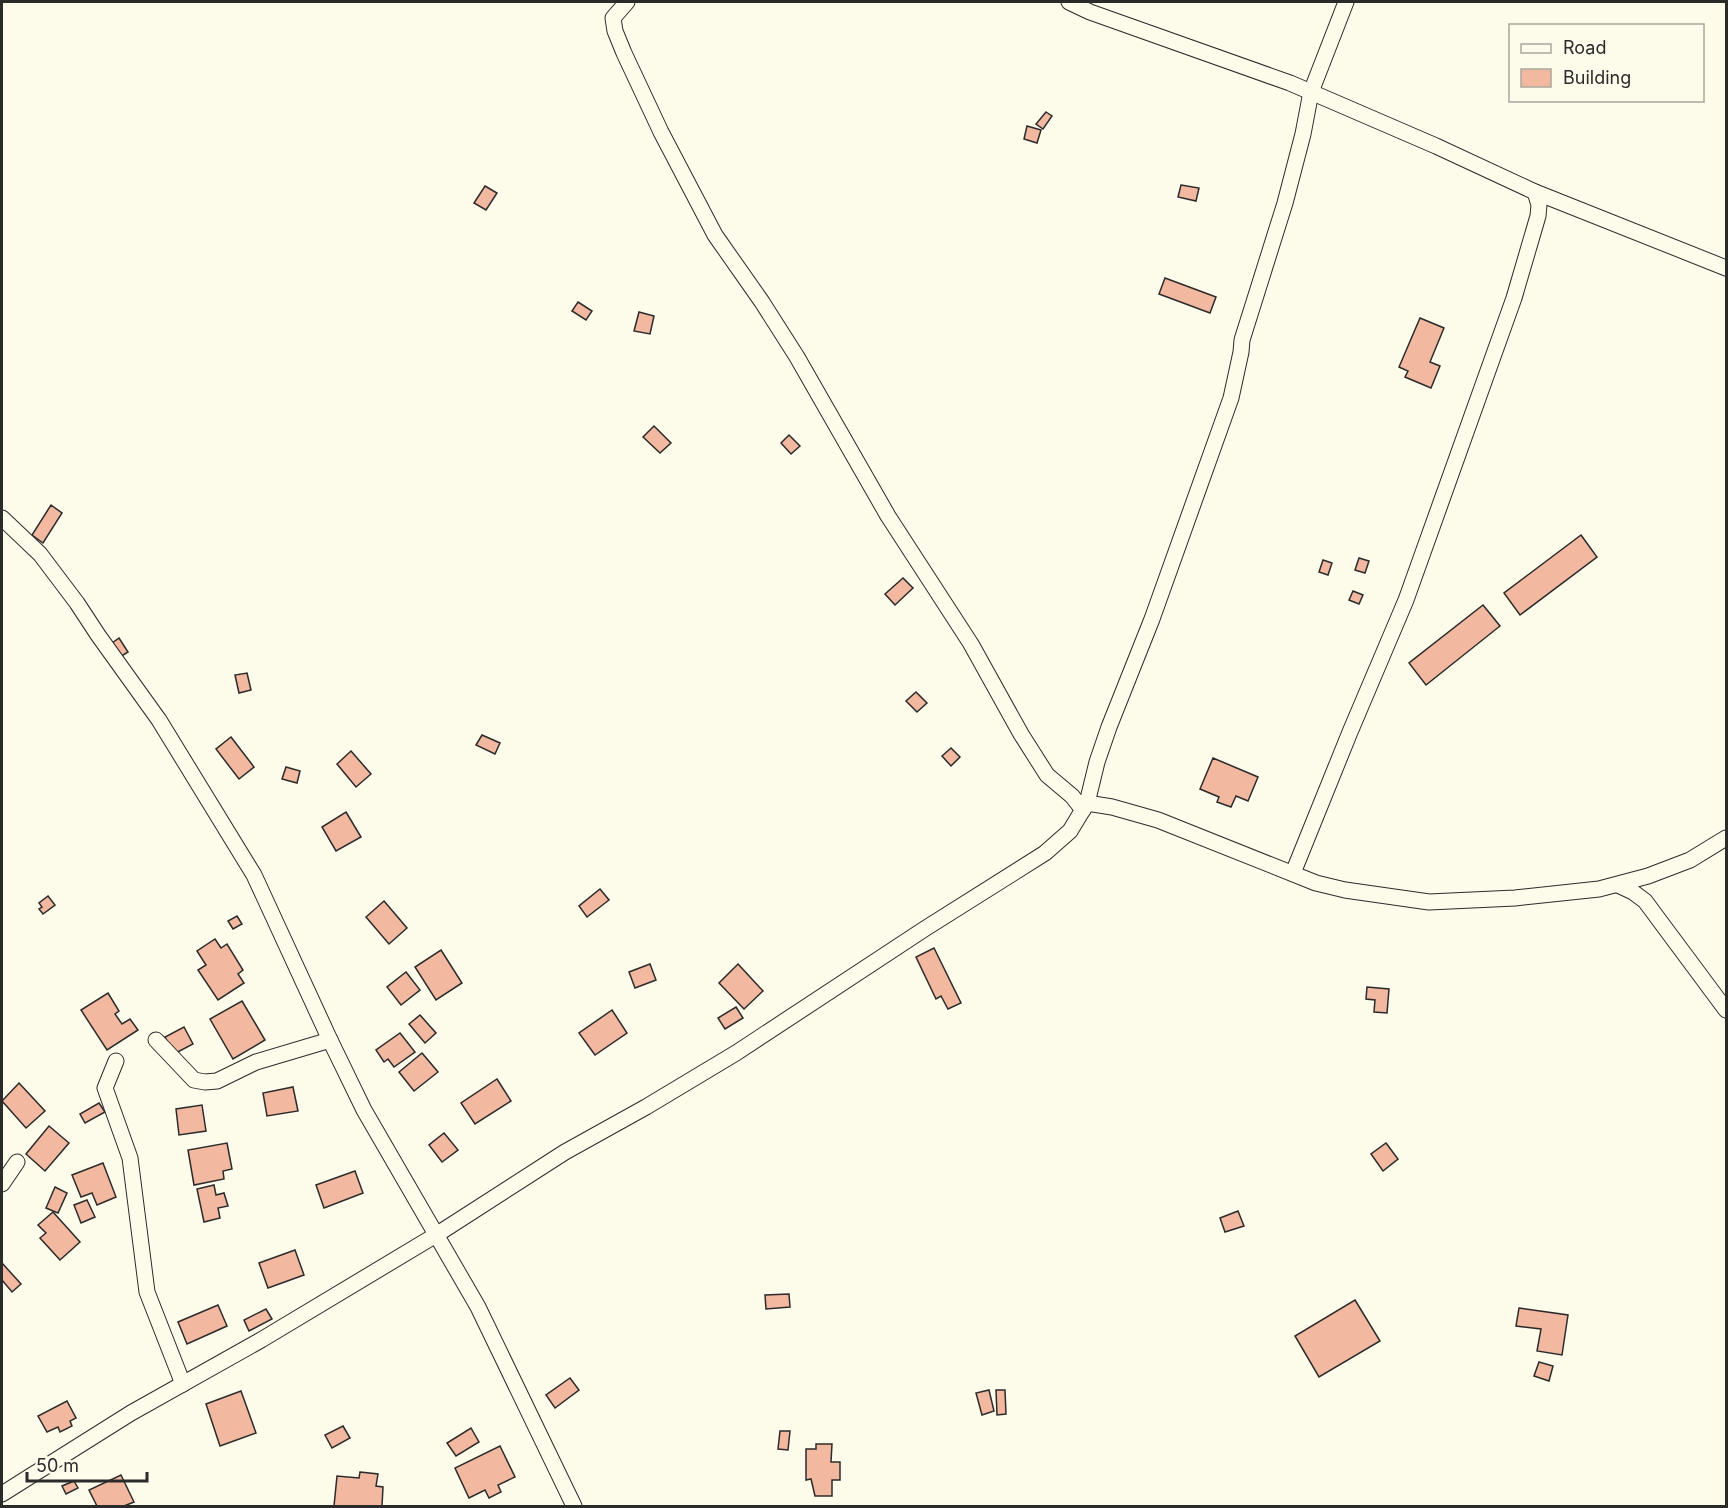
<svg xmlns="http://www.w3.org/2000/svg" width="1728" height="1508" font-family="Inter,sans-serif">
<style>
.building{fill:#f2b8a0;stroke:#2b2b2b;stroke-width:1.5}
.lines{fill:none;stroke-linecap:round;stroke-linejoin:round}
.street-casing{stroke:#2b2b2b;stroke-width:17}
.street{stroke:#fdfbea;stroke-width:15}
</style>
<rect width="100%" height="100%" fill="#fdfbea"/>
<!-- building -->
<g class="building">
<path d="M 1046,112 L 1052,116 L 1043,129 L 1036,124 Z"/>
<path d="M 1027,126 L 1041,130 L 1037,143 L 1024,139 Z"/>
<path d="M 1181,185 L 1199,188 L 1196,201 L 1178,197 Z"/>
<path d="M 485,186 L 497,193 L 486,210 L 474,203 Z"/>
<path d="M 1165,278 L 1216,297 L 1210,313 L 1159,294 Z"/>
<path d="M 578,302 L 592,311 L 586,320 L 572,311 Z"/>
<path d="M 639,312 L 654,316 L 650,334 L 634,331 Z"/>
<path d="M 1420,318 L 1444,328 L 1430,362 L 1440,366 L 1431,388 L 1405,377 L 1408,371 L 1399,367 Z"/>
<path d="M 654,426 L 671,443 L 660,453 L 643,437 Z"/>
<path d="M 789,435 L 800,446 L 791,454 L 781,443 Z"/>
<path d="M 51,505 L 62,513 L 43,543 L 32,535 Z"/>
<path d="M 1581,535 L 1597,557 L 1520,615 L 1504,593 Z"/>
<path d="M 1359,558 L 1369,561 L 1365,573 L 1355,570 Z"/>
<path d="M 1323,560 L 1332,563 L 1328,575 L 1319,572 Z"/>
<path d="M 903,578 L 913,588 L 895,605 L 885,594 Z"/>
<path d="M 1353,591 L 1363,595 L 1359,604 L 1349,600 Z"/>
<path d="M 1483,605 L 1500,626 L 1426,685 L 1409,663 Z"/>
<path d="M 119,638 L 128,652 L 117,659 L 108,646 Z"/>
<path d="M 247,673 L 251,690 L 239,693 L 235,675 Z"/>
<path d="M 916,692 L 927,703 L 917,712 L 906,701 Z"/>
<path d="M 482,735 L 500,743 L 495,754 L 476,745 Z"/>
<path d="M 231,737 L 254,767 L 239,779 L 216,749 Z"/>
<path d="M 951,748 L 960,757 L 951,766 L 942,756 Z"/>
<path d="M 351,751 L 371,774 L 356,787 L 337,764 Z"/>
<path d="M 1213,758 L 1258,777 L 1248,801 L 1236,796 L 1231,807 L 1217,802 L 1219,797 L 1200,789 Z"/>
<path d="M 286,767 L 300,771 L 297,783 L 282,779 Z"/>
<path d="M 346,812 L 361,837 L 336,851 L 322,827 Z"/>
<path d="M 600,889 L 609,900 L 587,917 L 579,906 Z"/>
<path d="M 48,896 L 55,905 L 43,914 L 39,909 L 42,907 L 39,903 Z"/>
<path d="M 384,901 L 407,928 L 389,944 L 366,917 Z"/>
<path d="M 237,916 L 242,924 L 233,929 L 228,921 Z"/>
<path d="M 215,939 L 221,948 L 227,944 L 243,970 L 238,974 L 244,983 L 218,1000 L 198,970 L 206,965 L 197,951 Z"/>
<path d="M 934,948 L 961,1003 L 948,1009 L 941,996 L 936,999 L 916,957 Z"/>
<path d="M 441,950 L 462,983 L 436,1000 L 415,967 Z"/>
<path d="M 650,964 L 656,980 L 635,988 L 629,972 Z"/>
<path d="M 738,964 L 763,991 L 744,1009 L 719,983 Z"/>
<path d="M 406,972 L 420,990 L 401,1005 L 387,987 Z"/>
<path d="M 1367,987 L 1389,989 L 1387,1013 L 1374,1012 L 1375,1000 L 1366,999 Z"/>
<path d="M 108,993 L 119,1011 L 115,1014 L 122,1024 L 130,1019 L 138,1030 L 107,1050 L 81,1010 Z"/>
<path d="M 242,1001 L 265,1040 L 233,1059 L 210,1019 Z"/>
<path d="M 736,1007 L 743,1018 L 725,1029 L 718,1018 Z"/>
<path d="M 612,1010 L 627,1033 L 595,1055 L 579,1033 Z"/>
<path d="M 420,1015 L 436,1033 L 425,1043 L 409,1024 Z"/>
<path d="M 184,1027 L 193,1044 L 174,1054 L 165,1037 Z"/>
<path d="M 400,1033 L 415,1052 L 394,1067 L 388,1059 L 384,1062 L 376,1050 Z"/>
<path d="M 422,1053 L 438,1072 L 414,1091 L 399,1072 Z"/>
<path d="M 497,1079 L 511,1101 L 475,1124 L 461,1103 Z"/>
<path d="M 19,1083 L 45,1111 L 26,1128 L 2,1101 Z"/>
<path d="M 293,1087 L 298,1111 L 267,1116 L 263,1093 Z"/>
<path d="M 99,1103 L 105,1112 L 85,1123 L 80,1114 Z"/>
<path d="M 202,1105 L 206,1131 L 179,1135 L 176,1109 Z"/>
<path d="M 49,1126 L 69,1143 L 45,1171 L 26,1154 Z"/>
<path d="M 444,1133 L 458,1150 L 442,1162 L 429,1145 Z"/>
<path d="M 227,1143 L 232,1169 L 223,1171 L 224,1179 L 194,1185 L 188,1150 Z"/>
<path d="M 1386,1143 L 1398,1159 L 1383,1171 L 1371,1154 Z"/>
<path d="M 103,1163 L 116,1197 L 97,1205 L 92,1193 L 81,1197 L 72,1175 Z"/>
<path d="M 355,1171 L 363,1193 L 324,1208 L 316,1185 Z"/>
<path d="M 214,1185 L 216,1195 L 224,1193 L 228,1206 L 218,1208 L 220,1218 L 204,1222 L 197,1189 Z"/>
<path d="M 55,1187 L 67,1193 L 58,1213 L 46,1208 Z"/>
<path d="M 87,1200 L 95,1217 L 81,1223 L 74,1205 Z"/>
<path d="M 1238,1211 L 1244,1226 L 1225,1232 L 1220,1218 Z"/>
<path d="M 53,1212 L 80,1242 L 60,1260 L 40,1238 L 46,1233 L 38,1225 Z"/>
<path d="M 295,1250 L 304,1275 L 268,1288 L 259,1263 Z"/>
<path d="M 2,1263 L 21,1284 L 12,1292 L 2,1280 Z"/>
<path d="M 789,1294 L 790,1307 L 766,1309 L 765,1295 Z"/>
<path d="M 1355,1300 L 1380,1341 L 1319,1377 L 1295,1336 Z"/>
<path d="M 218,1305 L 227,1326 L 187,1344 L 178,1322 Z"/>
<path d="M 1519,1308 L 1568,1315 L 1562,1355 L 1537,1351 L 1541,1329 L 1516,1326 Z"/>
<path d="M 266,1309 L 272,1319 L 249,1331 L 244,1320 Z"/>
<path d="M 1539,1362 L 1553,1366 L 1549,1381 L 1534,1376 Z"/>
<path d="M 570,1378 L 579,1390 L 555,1408 L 546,1395 Z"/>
<path d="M 989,1390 L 994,1411 L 982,1415 L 976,1393 Z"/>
<path d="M 996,1390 L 1005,1390 L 1006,1414 L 997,1415 Z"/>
<path d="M 241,1391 L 256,1433 L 220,1446 L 206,1404 Z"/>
<path d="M 67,1401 L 76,1418 L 70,1421 L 72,1426 L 60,1432 L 58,1427 L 47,1432 L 38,1416 Z"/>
<path d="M 343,1426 L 350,1438 L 332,1448 L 325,1435 Z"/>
<path d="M 471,1428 L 479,1442 L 456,1456 L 447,1443 Z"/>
<path d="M 780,1431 L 790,1431 L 788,1450 L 778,1449 Z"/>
<path d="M 816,1444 L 832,1444 L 831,1462 L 840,1462 L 840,1480 L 832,1480 L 832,1496 L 815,1496 L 811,1479 L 806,1480 L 806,1449 L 816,1449 Z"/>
<path d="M 500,1446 L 515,1477 L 498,1485 L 501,1492 L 489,1498 L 485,1490 L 469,1498 L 455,1468 Z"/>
<path d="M 360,1472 L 378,1474 L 376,1486 L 383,1487 L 382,1506 L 334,1506 L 337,1476 L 359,1478 Z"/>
<path d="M 121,1475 L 134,1502 L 124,1506 L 97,1506 L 89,1490 Z"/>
<path d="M 74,1481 L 78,1488 L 66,1494 L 62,1486 Z"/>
</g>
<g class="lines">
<defs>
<g id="street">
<path d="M 627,2 L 613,18 L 615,31 L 624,53 L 661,132 L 715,235 L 762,302 L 797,357 L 888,516 L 971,644 L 1021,734 L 1047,775 L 1072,796 L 1083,810"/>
<path d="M 1069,2 L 1090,12 L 1290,83 L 1436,146 L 1535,192 L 1539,205 L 1538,216 L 1514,298 L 1406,600 L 1350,732 L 1293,873"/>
<path d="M 1535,192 L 1726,268"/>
<path d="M 2,518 L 40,554 L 77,603 L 98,635 L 159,720 L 254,875 L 330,1040 L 364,1110 L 478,1307 L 574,1506"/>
<path d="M 1087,803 L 1097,762 L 1109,727 L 1152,619 L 1231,398 L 1241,352 L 1242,340 L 1285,203 L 1303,134 L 1311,92 L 1346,2"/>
<path d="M 1618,885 L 1633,892 L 1645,901 L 1726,1010"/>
<path d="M 156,1040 L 194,1080 L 205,1082 L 217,1081 L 256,1062 L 330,1040"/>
<path d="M 116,1061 L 105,1088 L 130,1158 L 147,1292 L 183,1384"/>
<path d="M 2,1184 L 17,1162"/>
<path d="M 2,1494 L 131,1413 L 261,1340 L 436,1235 L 565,1152 L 646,1107 L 736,1053 L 926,928 L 1045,853 L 1070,831 L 1087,803 L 1112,807 L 1158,820 L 1316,883 L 1345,890 L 1429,902 L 1515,898 L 1599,889 L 1648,876 L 1690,860 L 1726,838"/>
</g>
</defs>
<!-- street casing -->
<use href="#street" class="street-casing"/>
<!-- street -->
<use href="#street" class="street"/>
</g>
<!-- border -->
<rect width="1728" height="1508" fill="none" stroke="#2b2b2b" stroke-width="6"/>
<!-- legend -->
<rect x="1509" y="24" width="195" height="78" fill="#fdfbea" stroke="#a9a89e" stroke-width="1.5"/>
<rect x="1521" y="44" width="30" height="9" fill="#fdfbea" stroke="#a9a89e" stroke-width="1.5"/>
<text x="1563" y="54" font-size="18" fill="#2b2b2b">Road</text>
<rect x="1521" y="69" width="30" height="18" fill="#f2b8a0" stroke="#a9a89e" stroke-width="1.5"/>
<text x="1563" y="84" font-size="18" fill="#2b2b2b">Building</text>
<!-- scale -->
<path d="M27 1472v9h120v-9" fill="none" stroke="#2b2b2b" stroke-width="3"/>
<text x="36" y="1472" font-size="18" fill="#2b2b2b" stroke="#fdfbea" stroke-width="4.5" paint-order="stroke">50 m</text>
</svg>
